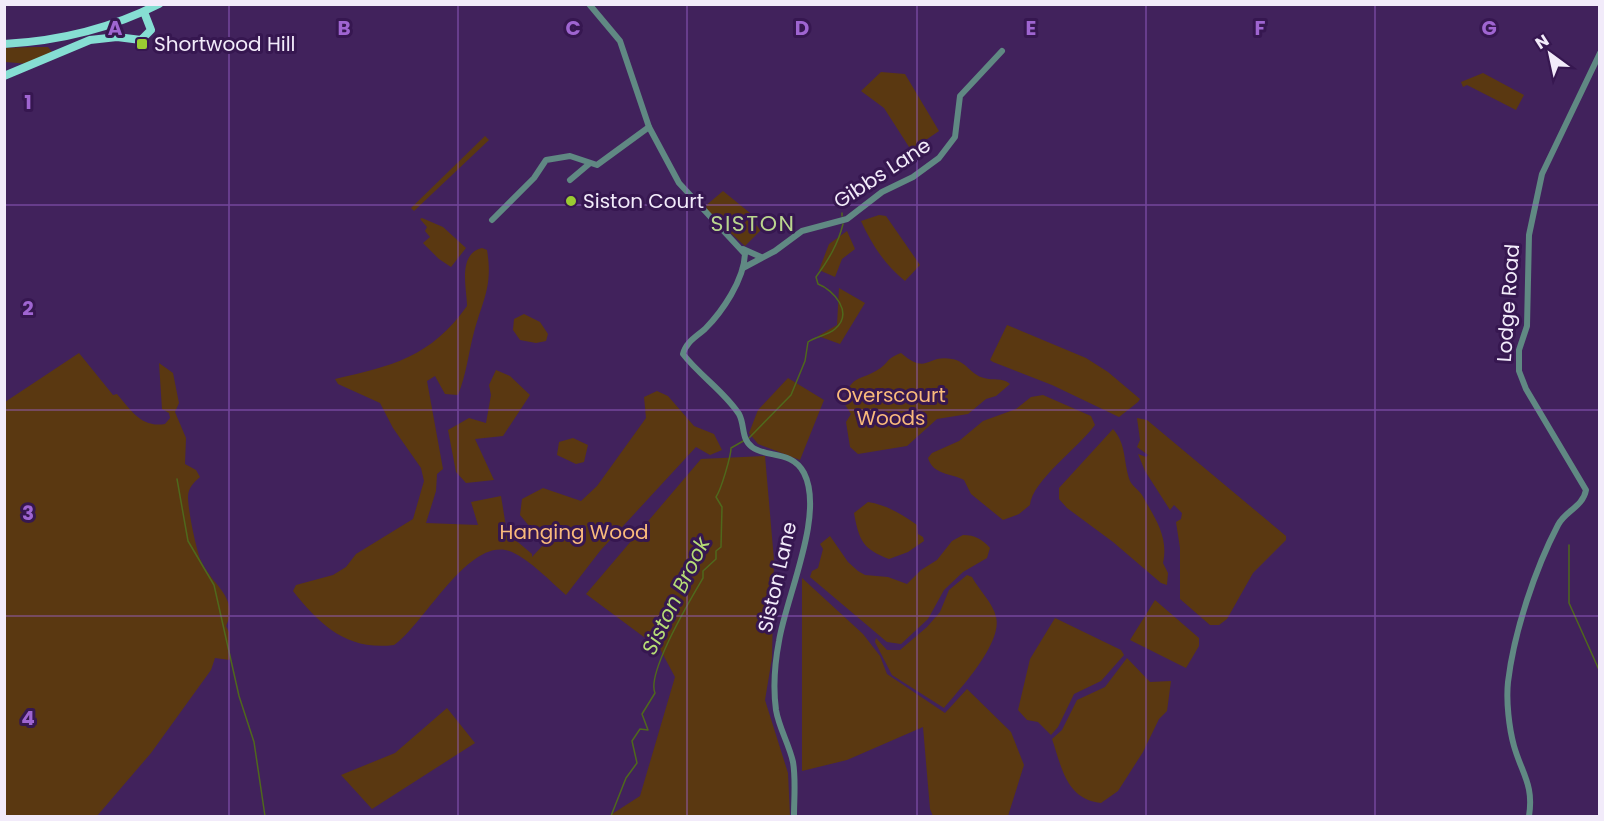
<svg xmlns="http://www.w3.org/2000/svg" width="1604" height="821" font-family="Poppins,sans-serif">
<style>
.green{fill:#5a3811}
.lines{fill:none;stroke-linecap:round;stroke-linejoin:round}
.stream{stroke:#4f681c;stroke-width:1.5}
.minor{stroke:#608983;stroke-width:6}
.major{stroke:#86ded3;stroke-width:8}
.grid{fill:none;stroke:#9f65d1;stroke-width:1.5;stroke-opacity:0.55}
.poi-dot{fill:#9bcb32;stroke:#361750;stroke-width:2}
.labels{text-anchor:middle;stroke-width:6;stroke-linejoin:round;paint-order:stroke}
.poi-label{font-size:20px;fill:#f2ebfa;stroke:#361750;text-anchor:start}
.street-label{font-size:20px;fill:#f2ebfa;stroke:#361750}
.park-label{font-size:20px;fill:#f9ba7b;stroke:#361750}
.water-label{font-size:21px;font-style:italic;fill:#b6dc76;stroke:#361750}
.quarter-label{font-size:22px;letter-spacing:1.5px;fill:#bad68e;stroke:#361750}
.grid-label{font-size:20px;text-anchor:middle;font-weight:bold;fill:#9f65d1;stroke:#361750;stroke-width:6;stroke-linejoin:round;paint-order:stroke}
</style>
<rect width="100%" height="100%" fill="#41225c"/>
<!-- green -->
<g class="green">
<path d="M 34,47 L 48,47 L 53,53 L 29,64 L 5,62 L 5,48 Z"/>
<path d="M 881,72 L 905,74 L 939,131 L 911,150 L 884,108 L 861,91 Z"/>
<path d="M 1483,73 L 1524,95 L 1516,110 L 1467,85 L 1463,87 L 1461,82 Z"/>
<path d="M 485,136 L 489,140 L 414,211 L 411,208 Z"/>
<path d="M 723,191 L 755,217 L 753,222 L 761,230 L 745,246 L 703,208 Z"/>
<path d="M 879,215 L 886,216 L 920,265 L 905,281 C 885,265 872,245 861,221 Z"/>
<path d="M 422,218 L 443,227 L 466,248 L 451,267 L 439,259 L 423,243 L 430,237 L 425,231 L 427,227 L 420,219 Z"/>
<path d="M 847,231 L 855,249 L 842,259 L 835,277 L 819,270 L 829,244 Z"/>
<path d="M 482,248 L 487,250 C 493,286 483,299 474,332 C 468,355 467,372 458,395 L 445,394 L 435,376 L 427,381 L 443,469 L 437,474 L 436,491 L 426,523 L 478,525 L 471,502 L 501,496 L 507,533 L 532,554 L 532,557 L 544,544 L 520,515 L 522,499 L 543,488 L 581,501 L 597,486 L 646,418 L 644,397 L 657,391 L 668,396 L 694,426 L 714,434 L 722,450 L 710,455 L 696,447 L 600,551 L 566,595 C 550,581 531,561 512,552 C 470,533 424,625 394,645 C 347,651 320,625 293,591 L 296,585 L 333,575 L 346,567 L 356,554 L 413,519 L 424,481 L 421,468 L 393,428 L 380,403 L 338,384 L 335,379 C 392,366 431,357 467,306 C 467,289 457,254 482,248 Z"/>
<path d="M 839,288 L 865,303 L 840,344 L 818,336 L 837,325 Z"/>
<path d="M 524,314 L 540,322 L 548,334 L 546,341 L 536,343 L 520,340 L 513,330 L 514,319 Z"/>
<path d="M 1007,325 L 1086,358 L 1108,372 L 1140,399 L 1138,402 L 1119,417 L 1052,385 L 993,362 L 990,360 Z"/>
<path d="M 79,353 L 113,395 L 117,394 C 131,410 141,428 165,424 L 170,418 L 169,413 L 162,409 L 159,363 L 173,373 L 179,403 L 175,412 L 186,438 L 185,464 L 196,470 L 200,477 C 194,482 188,488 188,497 C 188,510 196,549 201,561 C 211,584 240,598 226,626 L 229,632 L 230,660 L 215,658 L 211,670 L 151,753 L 97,816 L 5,816 L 5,402 Z"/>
<path d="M 901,353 C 928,376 926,354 952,359 C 966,361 971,375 984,378 C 993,381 1002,377 1010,384 L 996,396 L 986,399 L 968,414 L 937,419 L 907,446 L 858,454 L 850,447 L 846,422 L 851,414 L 844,403 C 850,374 859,382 879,369 C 889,363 885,359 901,353 Z"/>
<path d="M 496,370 L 510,376 L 530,395 L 503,436 L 475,439 L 494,480 L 466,483 L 456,472 L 448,430 L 469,418 L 486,423 L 491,395 L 489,385 Z"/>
<path d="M 788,378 L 824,400 L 800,460 L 758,444 L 749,433 L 758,410 Z"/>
<path d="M 1043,395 L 1091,416 L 1095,425 C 1079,447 1032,481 1030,505 L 1019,514 L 1003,520 L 971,494 L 964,480 C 951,473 933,475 928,458 L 932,453 L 959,441 L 983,421 L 1016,409 L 1031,397 Z"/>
<path d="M 1137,418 L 1147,420 L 1286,536 L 1286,540 L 1253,573 L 1227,619 L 1219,625 L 1210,625 L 1180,599 L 1180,548 L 1176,522 L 1181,519 L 1182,513 L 1174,505 L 1170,510 L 1145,471 L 1138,454 L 1146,457 L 1148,455 L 1137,447 L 1140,440 Z"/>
<path d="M 1113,429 C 1127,445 1123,462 1130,481 C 1132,486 1139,490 1142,495 C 1154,517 1169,536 1163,563 L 1168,573 L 1167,585 L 1161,583 L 1113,542 L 1067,508 L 1059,499 L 1059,488 Z"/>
<path d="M 573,438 L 588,445 L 584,462 L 576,464 L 557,455 L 559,442 Z"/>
<path d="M 765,456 L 774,560 L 772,658 L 765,700 L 788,773 L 790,816 L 609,816 L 640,796 L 675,677 L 660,649 L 586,594 L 701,459 Z"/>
<path d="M 868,502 C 887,505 901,514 917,525 L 918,534 L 923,537 L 924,541 L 908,552 L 889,559 C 863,549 859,541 854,513 Z"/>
<path d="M 963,535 C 975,535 982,539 990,548 L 987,558 L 963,572 L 944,590 L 928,619 L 901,644 L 887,642 L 810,577 L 812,571 L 818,568 L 823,549 L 820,544 L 830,536 L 848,562 L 858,571 L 865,575 L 888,577 L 907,584 L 921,570 L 937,560 L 952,541 Z"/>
<path d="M 967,575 L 972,577 C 979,590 993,603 996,617 C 1003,643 959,690 944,708 L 892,675 L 875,642 L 876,638 L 887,650 L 900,650 L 927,627 L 940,612 L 949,590 Z"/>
<path d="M 802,578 L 863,634 L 880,656 L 887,674 L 945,713 L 967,689 L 1011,732 L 1024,765 L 1008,816 L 933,816 L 930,809 L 923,727 L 847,760 L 802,771 Z"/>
<path d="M 1155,600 L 1199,638 L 1199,646 L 1186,668 L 1130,640 Z"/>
<path d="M 1055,618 L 1121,650 L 1124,655 L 1101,681 L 1074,694 L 1058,727 L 1051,735 L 1038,722 L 1027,720 L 1018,710 L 1030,659 Z"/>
<path d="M 1127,658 L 1150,682 L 1171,681 L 1167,711 L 1159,719 L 1143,752 L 1118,791 L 1101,803 C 1066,799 1062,768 1052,739 L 1062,730 L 1077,700 L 1105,687 Z"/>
<path d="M 447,708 L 475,743 L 372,809 L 341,775 L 395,753 Z"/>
</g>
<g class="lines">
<!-- stream -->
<g class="stream">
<path d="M 842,213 L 842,216"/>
<path d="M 749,438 L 791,395 L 805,361 L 808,342 C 816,336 827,336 835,329 C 854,313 834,290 818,284 L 816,277 C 829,259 838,244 843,224"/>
<path d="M 177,479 L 188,541 L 214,585 L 239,696 L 254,742 L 265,816"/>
<path d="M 1569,545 L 1569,603 L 1600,672"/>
<path d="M 611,816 L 626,778 L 637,763 L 632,741 L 640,729 L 648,730 L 642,714 L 655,693 C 646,673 690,600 703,578 L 703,571 L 716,559 L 716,551 L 721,547 L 722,507 L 716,497 C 721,490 731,456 731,448 L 745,440"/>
</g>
<!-- minor -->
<g class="minor">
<path d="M 589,4 L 620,41 L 649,127 L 679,183 L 745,254 C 744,280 722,312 705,329 C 696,337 686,342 683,354 C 700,376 724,391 739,414 C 745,425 741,439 752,447 C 766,458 792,450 804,473 C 825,514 786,597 779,641 C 775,662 773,688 776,710 C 779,728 789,744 793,762 C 796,779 794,799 794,816"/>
<path d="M 570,180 L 589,164"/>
<path d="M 492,220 L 534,178 L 546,160 L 570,156 L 597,165 L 649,127"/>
<path d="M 743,249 L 761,257"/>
<path d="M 743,268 L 775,251 L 802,231 L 847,219 L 882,192 L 913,177 L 939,158 L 955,137 L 960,96 L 1002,51"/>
<path d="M 1529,816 C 1534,785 1522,774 1514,746 C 1509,728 1506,701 1508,682 C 1514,632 1535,569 1558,525 C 1565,511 1583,507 1586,490 L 1526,389 L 1519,371 L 1519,350 L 1527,326 L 1529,235 L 1542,174 L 1600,53"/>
</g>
<!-- major -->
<g class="major">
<path d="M 4,44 C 59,41 110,29 159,4"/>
<path d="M 4,76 L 90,40 L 117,37 L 141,40 L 151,30 L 144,12"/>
</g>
</g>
<!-- grid -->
<path class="grid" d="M 229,4 L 229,816M 458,4 L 458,816M 687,4 L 687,816M 917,4 L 917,816M 1146,4 L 1146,816M 1375,4 L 1375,816M 4,205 L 1600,205M 4,410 L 1600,410M 4,616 L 1600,616"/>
<!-- markers -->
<g class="poi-dot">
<rect x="136" y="38" width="12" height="12" rx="3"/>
<circle cx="571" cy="201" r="6"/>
</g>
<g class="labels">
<!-- poi labels -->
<g class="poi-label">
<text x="154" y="51">Shortwood Hill</text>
<text x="583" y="208">Siston Court</text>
</g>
<!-- street labels -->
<g class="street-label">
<text transform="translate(882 173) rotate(-33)" y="7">Gibbs Lane</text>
<text transform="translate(1508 303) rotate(-86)" y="7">Lodge Road</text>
<text transform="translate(777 577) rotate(-77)" y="7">Siston Lane</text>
</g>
<!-- park labels -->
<g class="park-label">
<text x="891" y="402">Overscourt<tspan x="891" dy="23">Woods</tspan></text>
<text x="574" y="539">Hanging Wood</text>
</g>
<!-- water labels -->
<g class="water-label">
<text transform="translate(676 596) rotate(-64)" y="7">Siston Brook</text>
</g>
<!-- quarter labels -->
<g class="quarter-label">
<text x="753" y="231">SISTON</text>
</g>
</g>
<g class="grid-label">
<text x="115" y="35">A</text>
<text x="344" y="35">B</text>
<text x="573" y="35">C</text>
<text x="802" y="35">D</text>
<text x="1031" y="35">E</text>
<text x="1260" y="35">F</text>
<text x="1489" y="35">G</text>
<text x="28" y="109">1</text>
<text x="28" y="315">2</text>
<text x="28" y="520">3</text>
<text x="28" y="725">4</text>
</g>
<!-- border -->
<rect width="1604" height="821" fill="none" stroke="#f2ebfa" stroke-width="12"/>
<!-- north arrow -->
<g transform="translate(1550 54) rotate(327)" stroke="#361750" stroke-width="4.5" paint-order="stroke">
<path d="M0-4.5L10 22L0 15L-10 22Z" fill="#f2ebfa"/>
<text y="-9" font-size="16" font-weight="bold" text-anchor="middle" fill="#f2ebfa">N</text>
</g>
</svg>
